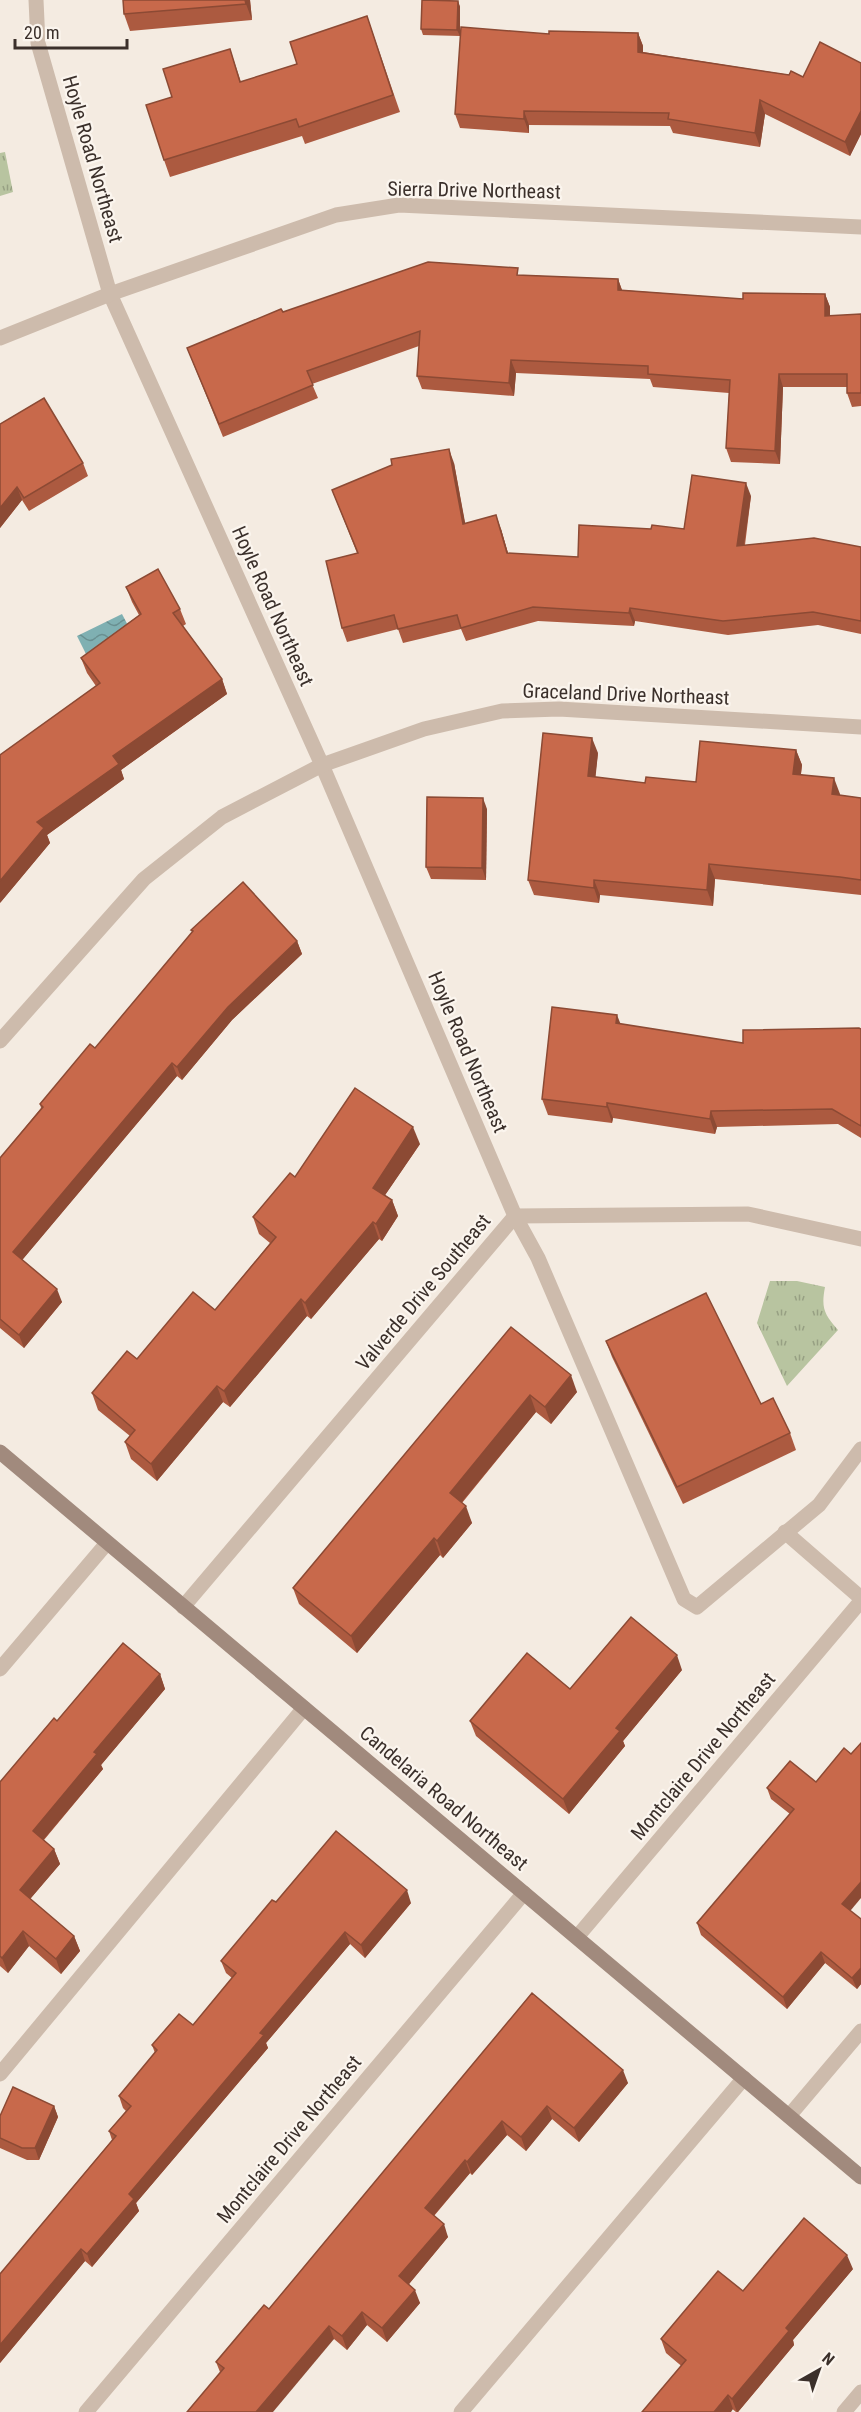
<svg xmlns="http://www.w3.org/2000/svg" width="861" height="2412" font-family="'Roboto Condensed',sans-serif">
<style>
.grass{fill:url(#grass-tufts)}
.water{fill:url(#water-waves)}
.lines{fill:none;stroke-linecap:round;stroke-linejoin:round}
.lane{stroke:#cdbbac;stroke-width:15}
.street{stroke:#cdbbac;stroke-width:15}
.secondary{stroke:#a18a7d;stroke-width:15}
.wall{fill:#ac5a40}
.shaded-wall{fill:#8c4a34}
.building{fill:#c8694b;stroke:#8c4a34;stroke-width:1.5}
.labels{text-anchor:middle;stroke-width:4.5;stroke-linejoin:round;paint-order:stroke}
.street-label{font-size:20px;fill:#3b302b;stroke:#fbf5ee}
</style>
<defs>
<pattern id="grass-tufts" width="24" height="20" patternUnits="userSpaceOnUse" patternTransform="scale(1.5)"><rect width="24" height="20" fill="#b8c4a0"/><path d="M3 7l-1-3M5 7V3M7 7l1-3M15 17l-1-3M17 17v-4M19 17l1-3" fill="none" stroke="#97a083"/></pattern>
<pattern id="water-waves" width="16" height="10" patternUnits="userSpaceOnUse" patternTransform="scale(1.5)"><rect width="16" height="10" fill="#7fb0b2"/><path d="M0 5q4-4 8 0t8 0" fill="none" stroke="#699091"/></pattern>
</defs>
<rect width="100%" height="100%" fill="#f4ebe1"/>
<!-- grass -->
<g class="grass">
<path d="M 5,152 L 13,192 L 0,196 L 0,153 Z"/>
<path d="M 770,1281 L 797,1281 L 825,1287 C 821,1308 824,1314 838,1330 L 787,1386 L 757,1323 Z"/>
</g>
<!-- water -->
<path class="water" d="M 122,614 L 133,635 L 88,658 L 77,636 Z"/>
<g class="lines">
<!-- lane -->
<g class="lane">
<path d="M 515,1216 L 538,1258 L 684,1599 L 697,1607 L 819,1505 L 861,1449"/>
<path d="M 785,1532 L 861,1598"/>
<path d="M 0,2074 L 304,1708"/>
<path d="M 789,2116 L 861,2031"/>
<path d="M 461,2412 L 744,2078"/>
</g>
<!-- street -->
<g class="street">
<path d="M 36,0 L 38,43 L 110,294 L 322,765 L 515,1216"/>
<path d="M 0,338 L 110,294 L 336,215 L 399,205 L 861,227"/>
<path d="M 0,1041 L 144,879 L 222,817 L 322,765 L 424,729 L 502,711 L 559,709 L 861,727"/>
<path d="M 183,1607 L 515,1216 L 748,1214 L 861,1239"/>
<path d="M 0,1669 L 107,1543"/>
<path d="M 577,1937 L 861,1601"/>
<path d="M 86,2412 L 524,1893"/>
<path d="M 844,2412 L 861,2392"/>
</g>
<!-- secondary -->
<path class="secondary" d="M 0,1452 L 861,2177"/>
</g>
<!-- wall -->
<g class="wall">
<path d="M 123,0 L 250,0 L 252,20 L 130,31 L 124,14 Z"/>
<path d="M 458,1 L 460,7 L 460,36 L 423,35 L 421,29 Z"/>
<path d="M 367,16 L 400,112 L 305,144 L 302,136 L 170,177 L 164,160 L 172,97 L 230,49 L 241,82 L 297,64 Z"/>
<path d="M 638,33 L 643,46 L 643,52 L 803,77 L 861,63 L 861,134 L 850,156 L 765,114 L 760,147 L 673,133 L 670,126 L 529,125 L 529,133 L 460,128 L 455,114 L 549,34 Z"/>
<path d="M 520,275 L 618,279 L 622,290 L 743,299 L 825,294 L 830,307 L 830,316 L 861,314 L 861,406 L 852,407 L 847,393 L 847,387 L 783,387 L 780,464 L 731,462 L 726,448 L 729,393 L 653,387 L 650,379 L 516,373 L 514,396 L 422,389 L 417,376 L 419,346 L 312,384 L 318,398 L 223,437 L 187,348 L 283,312 Z"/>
<path d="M 0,424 L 83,463 L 88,476 L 29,511 L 22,500 L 0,528 Z"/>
<path d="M 454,463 L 465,524 L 501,529 L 508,553 L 578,557 L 651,529 L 684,529 L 751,496 L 745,545 L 861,547 L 861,634 L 818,625 L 728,635 L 635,621 L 634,626 L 538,621 L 466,641 L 461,629 L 403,643 L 398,629 L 347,642 L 342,628 L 357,553 L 332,490 Z"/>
<path d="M 126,587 L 180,609 L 186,624 L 183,626 L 222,679 L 227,694 L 121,770 L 124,779 L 47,835 L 50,843 L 0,903 L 96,686 L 87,673 L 81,658 L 139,615 L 132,602 Z"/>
<path d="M 796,750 L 802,765 L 801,774 L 840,794 L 839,795 L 861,798 L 861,895 L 715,879 L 713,906 L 600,895 L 599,903 L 534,895 L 528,880 L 598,753 L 595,777 L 645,783 L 696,782 Z"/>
<path d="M 487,809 L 486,880 L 431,879 L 426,867 Z"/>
<path d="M 191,930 L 297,941 L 302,954 L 232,1020 L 182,1080 L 177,1076 L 22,1260 L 62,1302 L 24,1348 L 0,1328 L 0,1158 L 41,1108 L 40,1104 L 95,1048 L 192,932 Z"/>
<path d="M 620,1024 L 743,1043 L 861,1029 L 861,1138 L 838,1124 L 717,1127 L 715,1134 L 613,1118 L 612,1123 L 548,1115 L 542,1099 Z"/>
<path d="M 420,1144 L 385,1195 L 392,1200 L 398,1216 L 382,1241 L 379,1239 L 311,1319 L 307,1316 L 230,1407 L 223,1402 L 157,1481 L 131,1459 L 125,1442 L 130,1436 L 98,1410 L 92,1393 L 137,1359 L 215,1310 L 270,1243 L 259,1234 L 253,1217 L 295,1177 Z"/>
<path d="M 511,1327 L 577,1392 L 551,1424 L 536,1412 L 462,1503 L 472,1523 L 443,1558 L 440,1555 L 357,1653 L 299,1604 L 293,1588 Z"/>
<path d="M 606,1341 L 761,1404 L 790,1433 L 796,1450 L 683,1504 L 612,1357 Z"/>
<path d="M 682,1670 L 623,1741 L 625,1746 L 569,1814 L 476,1736 L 470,1721 L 570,1689 Z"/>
<path d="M 160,1674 L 165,1689 L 101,1765 L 103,1769 L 44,1840 L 54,1849 L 60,1864 L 30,1899 L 74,1936 L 80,1951 L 61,1974 L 29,1946 L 8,1973 L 0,1966 L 0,1782 L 57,1721 Z"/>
<path d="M 790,1761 L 850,1911 L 861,1919 L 861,1984 L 857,1989 L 825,1963 L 787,2009 L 701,1935 L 697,1923 L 790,1814 L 771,1799 L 767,1788 Z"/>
<path d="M 276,1902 L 411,1903 L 365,1958 L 350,1944 L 266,2043 L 268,2048 L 136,2203 L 139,2211 L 92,2267 L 85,2261 L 0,2363 L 0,2274 L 112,2140 L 109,2131 L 126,2111 L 123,2108 L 119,2096 L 155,2053 L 152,2045 L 193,2025 L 232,1978 L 226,1973 L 221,1961 Z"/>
<path d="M 532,1993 L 628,2083 L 579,2142 L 552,2119 L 526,2151 L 507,2135 L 472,2175 L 470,2173 L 434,2216 L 448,2237 L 409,2284 L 420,2303 L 387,2342 L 367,2325 L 347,2350 L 334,2339 L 220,2372 L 216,2362 L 269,2309 Z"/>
<path d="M 54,2106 L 58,2117 L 39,2160 L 27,2160 L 0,2148 L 0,2116 Z"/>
<path d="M 853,2269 L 793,2340 L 794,2345 L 738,2412 L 736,2412 L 666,2353 L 661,2339 L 743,2291 Z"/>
</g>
<!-- shaded-wall -->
<g class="shaded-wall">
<path d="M 245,0 L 250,0 L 252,20 L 246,4 Z"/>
<path d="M 458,1 L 460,7 L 460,36 L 457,30 Z"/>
<path d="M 638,33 L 643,46 L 643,65 L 638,52 Z"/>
<path d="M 760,100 L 765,114 L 760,147 L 755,133 Z"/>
<path d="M 524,111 L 529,125 L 529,133 L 524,119 Z"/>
<path d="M 861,111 L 861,134 L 850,156 L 845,142 Z"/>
<path d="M 618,279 L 623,293 L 618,290 Z"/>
<path d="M 825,294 L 830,307 L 830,329 L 825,316 Z"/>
<path d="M 511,360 L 516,373 L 514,396 L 509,383 Z"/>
<path d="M 779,374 L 783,387 L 780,464 L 775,451 Z"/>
<path d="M 449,449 L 454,463 L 468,538 L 463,524 Z"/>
<path d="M 746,483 L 751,496 L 742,559 L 737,546 Z"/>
<path d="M 17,487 L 22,500 L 0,528 L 0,508 Z"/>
<path d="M 496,515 L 501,529 L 512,567 L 507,553 Z"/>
<path d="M 630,608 L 635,621 L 634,626 L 629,613 Z"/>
<path d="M 222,679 L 227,694 L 121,770 L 124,779 L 47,835 L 50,843 L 0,903 L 0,881 L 37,822 L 113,756 Z"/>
<path d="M 592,738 L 598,753 L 594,792 L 588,776 Z"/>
<path d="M 796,750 L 802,765 L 799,789 L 793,774 Z"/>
<path d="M 834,778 L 840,794 L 838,809 L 832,794 Z"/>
<path d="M 483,798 L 487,809 L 486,880 L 482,868 Z"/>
<path d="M 709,864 L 715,879 L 713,906 L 707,890 Z"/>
<path d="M 594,880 L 600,895 L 599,903 L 594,888 Z"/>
<path d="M 297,941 L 302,954 L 232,1020 L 182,1080 L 177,1067 L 228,1007 Z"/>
<path d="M 617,1015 L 623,1030 L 616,1023 Z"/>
<path d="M 172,1063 L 177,1076 L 18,1265 L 13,1252 Z"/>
<path d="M 607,1103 L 613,1118 L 612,1123 L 607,1107 Z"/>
<path d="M 711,1111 L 717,1127 L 715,1134 L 710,1119 Z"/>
<path d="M 413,1127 L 420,1144 L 379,1204 L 373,1188 Z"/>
<path d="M 392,1200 L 398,1216 L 382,1241 L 376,1224 Z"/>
<path d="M 373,1222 L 379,1239 L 311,1319 L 305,1303 Z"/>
<path d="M 57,1289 L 62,1302 L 24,1348 L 19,1335 Z"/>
<path d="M 301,1299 L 307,1316 L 230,1407 L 224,1391 Z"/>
<path d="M 571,1375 L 577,1392 L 551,1424 L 545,1407 Z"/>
<path d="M 217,1386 L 223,1402 L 157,1481 L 151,1464 Z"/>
<path d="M 530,1395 L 536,1412 L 456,1509 L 450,1493 Z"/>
<path d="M 466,1506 L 472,1523 L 443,1558 L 437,1541 Z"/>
<path d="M 434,1538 L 440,1555 L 357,1653 L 351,1636 Z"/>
<path d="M 677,1655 L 682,1670 L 623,1741 L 625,1746 L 569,1814 L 563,1799 L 616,1728 Z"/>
<path d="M 160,1674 L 165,1689 L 101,1765 L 103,1769 L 38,1846 L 33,1831 L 94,1752 Z"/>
<path d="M 54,1849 L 60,1864 L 25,1905 L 20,1890 Z"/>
<path d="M 861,1882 L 861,1898 L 846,1916 L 842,1904 Z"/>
<path d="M 407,1890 L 411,1903 L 365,1958 L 361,1945 Z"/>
<path d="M 23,1931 L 29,1946 L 8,1973 L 2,1958 Z"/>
<path d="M 345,1932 L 350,1944 L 266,2043 L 268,2048 L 136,2203 L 139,2211 L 92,2267 L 87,2254 L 129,2194 L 260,2033 Z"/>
<path d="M 74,1936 L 80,1951 L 61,1974 L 56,1959 Z"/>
<path d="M 821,1952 L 825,1963 L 787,2009 L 783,1997 Z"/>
<path d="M 861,1968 L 861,1984 L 857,1989 L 852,1978 Z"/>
<path d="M 623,2070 L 628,2083 L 579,2142 L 574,2128 Z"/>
<path d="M 54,2106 L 58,2117 L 39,2160 L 35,2148 Z"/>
<path d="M 547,2106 L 552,2119 L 526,2151 L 521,2137 Z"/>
<path d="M 502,2121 L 507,2135 L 472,2175 L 467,2162 Z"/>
<path d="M 465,2160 L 470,2173 L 429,2221 L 425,2208 Z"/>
<path d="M 444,2224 L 448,2237 L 404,2290 L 399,2276 Z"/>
<path d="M 81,2249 L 85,2261 L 0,2363 L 0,2345 Z"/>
<path d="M 847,2255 L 853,2269 L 793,2340 L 794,2345 L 738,2412 L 737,2412 L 732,2399 L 786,2328 Z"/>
<path d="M 415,2290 L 420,2303 L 387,2342 L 382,2328 Z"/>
<path d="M 362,2312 L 367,2325 L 347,2350 L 342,2336 Z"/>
<path d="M 329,2326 L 334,2339 L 273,2412 L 256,2412 Z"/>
<path d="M 728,2395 L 733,2409 L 731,2412 L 714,2412 Z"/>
</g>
<!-- building -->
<g class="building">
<path d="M 123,0 L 245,0 L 246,4 L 124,14 Z"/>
<path d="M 422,0 L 458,1 L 457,30 L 421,29 Z"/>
<path d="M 367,16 L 393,95 L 299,127 L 296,119 L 164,160 L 146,105 L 172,97 L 163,69 L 230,49 L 240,82 L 297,64 L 290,42 Z"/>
<path d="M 461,27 L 549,34 L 549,31 L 638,33 L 638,52 L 789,75 L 791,71 L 803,77 L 820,42 L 861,63 L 861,111 L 845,142 L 760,100 L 755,133 L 668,119 L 669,113 L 524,111 L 524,119 L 455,114 Z"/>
<path d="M 428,262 L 518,268 L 517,275 L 618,279 L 618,290 L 743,299 L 743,293 L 825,294 L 825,316 L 861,314 L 861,393 L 847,393 L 847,374 L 779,374 L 775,451 L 726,448 L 730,380 L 648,374 L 648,366 L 511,360 L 509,383 L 417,376 L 420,331 L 307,371 L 313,385 L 219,424 L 187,348 L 281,309 L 283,312 Z"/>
<path d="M 44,398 L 83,463 L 24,498 L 17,487 L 0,508 L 0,424 Z"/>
<path d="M 449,449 L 463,524 L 496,515 L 507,553 L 578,557 L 579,525 L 651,529 L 652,525 L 684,529 L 692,475 L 746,483 L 737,546 L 814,538 L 861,547 L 861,621 L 813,612 L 723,621 L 630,608 L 629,613 L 533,607 L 461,628 L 457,615 L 398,629 L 394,615 L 342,628 L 326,561 L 358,553 L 332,490 L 392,465 L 391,459 Z"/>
<path d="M 158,569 L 180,609 L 173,613 L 222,679 L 113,756 L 119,764 L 37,822 L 44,828 L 0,881 L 0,755 L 100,683 L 81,658 L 141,614 L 126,587 Z"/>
<path d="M 543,733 L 592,738 L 588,776 L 645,783 L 646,777 L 696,782 L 700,741 L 796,750 L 793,774 L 834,778 L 832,794 L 861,798 L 861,880 L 840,877 L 709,864 L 707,890 L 594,880 L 594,888 L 528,880 Z"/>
<path d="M 427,797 L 483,798 L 482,868 L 426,867 Z"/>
<path d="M 243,882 L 297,941 L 228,1007 L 177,1067 L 172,1063 L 13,1252 L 57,1289 L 19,1335 L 0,1319 L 0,1158 L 43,1107 L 40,1104 L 90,1044 L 95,1048 L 193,931 L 191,930 Z"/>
<path d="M 552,1007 L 617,1015 L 616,1023 L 743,1043 L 743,1030 L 859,1028 L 861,1029 L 861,1126 L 832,1109 L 711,1111 L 710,1119 L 607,1103 L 607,1107 L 542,1099 Z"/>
<path d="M 355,1088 L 413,1127 L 373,1188 L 392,1200 L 376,1224 L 373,1222 L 305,1303 L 301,1299 L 224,1391 L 217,1386 L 151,1464 L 125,1442 L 135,1430 L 92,1393 L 127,1351 L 137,1359 L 193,1292 L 215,1310 L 276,1237 L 253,1217 L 290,1173 L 295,1177 Z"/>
<path d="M 706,1293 L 761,1404 L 773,1398 L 790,1433 L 677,1487 L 606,1341 Z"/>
<path d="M 511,1327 L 571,1375 L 545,1407 L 530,1395 L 450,1493 L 466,1506 L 437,1541 L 434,1538 L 351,1636 L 293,1588 Z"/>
<path d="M 631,1617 L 677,1655 L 616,1728 L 620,1731 L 563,1799 L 470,1721 L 527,1653 L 570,1689 Z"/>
<path d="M 123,1643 L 160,1674 L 94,1752 L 97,1754 L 33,1831 L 54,1849 L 20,1890 L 74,1936 L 56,1959 L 23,1931 L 2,1958 L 0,1956 L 0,1782 L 54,1718 L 57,1721 Z"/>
<path d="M 861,1743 L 861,1882 L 842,1904 L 861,1919 L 861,1968 L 852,1978 L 821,1952 L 783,1997 L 697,1923 L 794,1809 L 767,1788 L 790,1761 L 816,1782 L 844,1748 L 851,1754 Z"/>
<path d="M 336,1831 L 407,1890 L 361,1945 L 345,1932 L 260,2033 L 264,2035 L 129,2194 L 134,2199 L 87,2254 L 81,2249 L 0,2345 L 0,2274 L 116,2136 L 109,2131 L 131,2106 L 119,2096 L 157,2050 L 152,2045 L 179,2014 L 193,2025 L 236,1973 L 221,1961 L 272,1900 L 276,1902 Z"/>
<path d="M 532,1993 L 623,2070 L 574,2128 L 547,2106 L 521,2137 L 502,2121 L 467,2162 L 465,2160 L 425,2208 L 444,2224 L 399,2276 L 415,2290 L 382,2328 L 362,2312 L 342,2336 L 329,2326 L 256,2412 L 187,2412 L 224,2368 L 216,2362 L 264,2305 L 269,2309 Z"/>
<path d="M 13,2087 L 54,2106 L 35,2148 L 22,2148 L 0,2138 L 0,2116 Z"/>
<path d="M 804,2218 L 847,2255 L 786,2328 L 789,2331 L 732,2399 L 728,2395 L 714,2412 L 642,2412 L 686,2360 L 661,2339 L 718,2271 L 743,2291 Z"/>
</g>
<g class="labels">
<!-- street labels -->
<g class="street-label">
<text transform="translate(93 159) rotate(74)" y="7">Hoyle Road Northeast</text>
<text transform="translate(474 190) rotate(1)" y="7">Sierra Drive Northeast</text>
<text transform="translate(273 606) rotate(66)" y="7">Hoyle Road Northeast</text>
<text transform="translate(626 694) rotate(2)" y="7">Graceland Drive Northeast</text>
<text transform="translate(468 1052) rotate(67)" y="7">Hoyle Road Northeast</text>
<text transform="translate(423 1292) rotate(-50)" y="7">Valverde Drive Southeast</text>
<text transform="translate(703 1756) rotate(-50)" y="7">Montclaire Drive Northeast</text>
<text transform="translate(444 1798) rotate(40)" y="7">Candelaria Road Northeast</text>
<text transform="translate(289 2139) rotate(-50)" y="7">Montclaire Drive Northeast</text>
</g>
</g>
<!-- north arrow -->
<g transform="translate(819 2370) rotate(40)" stroke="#fbf5ee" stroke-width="4.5" paint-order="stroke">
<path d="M0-4.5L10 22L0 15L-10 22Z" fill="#3b302b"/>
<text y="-9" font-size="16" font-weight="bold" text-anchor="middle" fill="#3b302b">N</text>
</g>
<!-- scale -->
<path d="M15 39v9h112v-9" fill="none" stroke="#3b302b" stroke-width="3"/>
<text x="24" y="39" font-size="18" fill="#3b302b" stroke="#fbf5ee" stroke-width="4.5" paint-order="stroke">20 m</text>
</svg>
